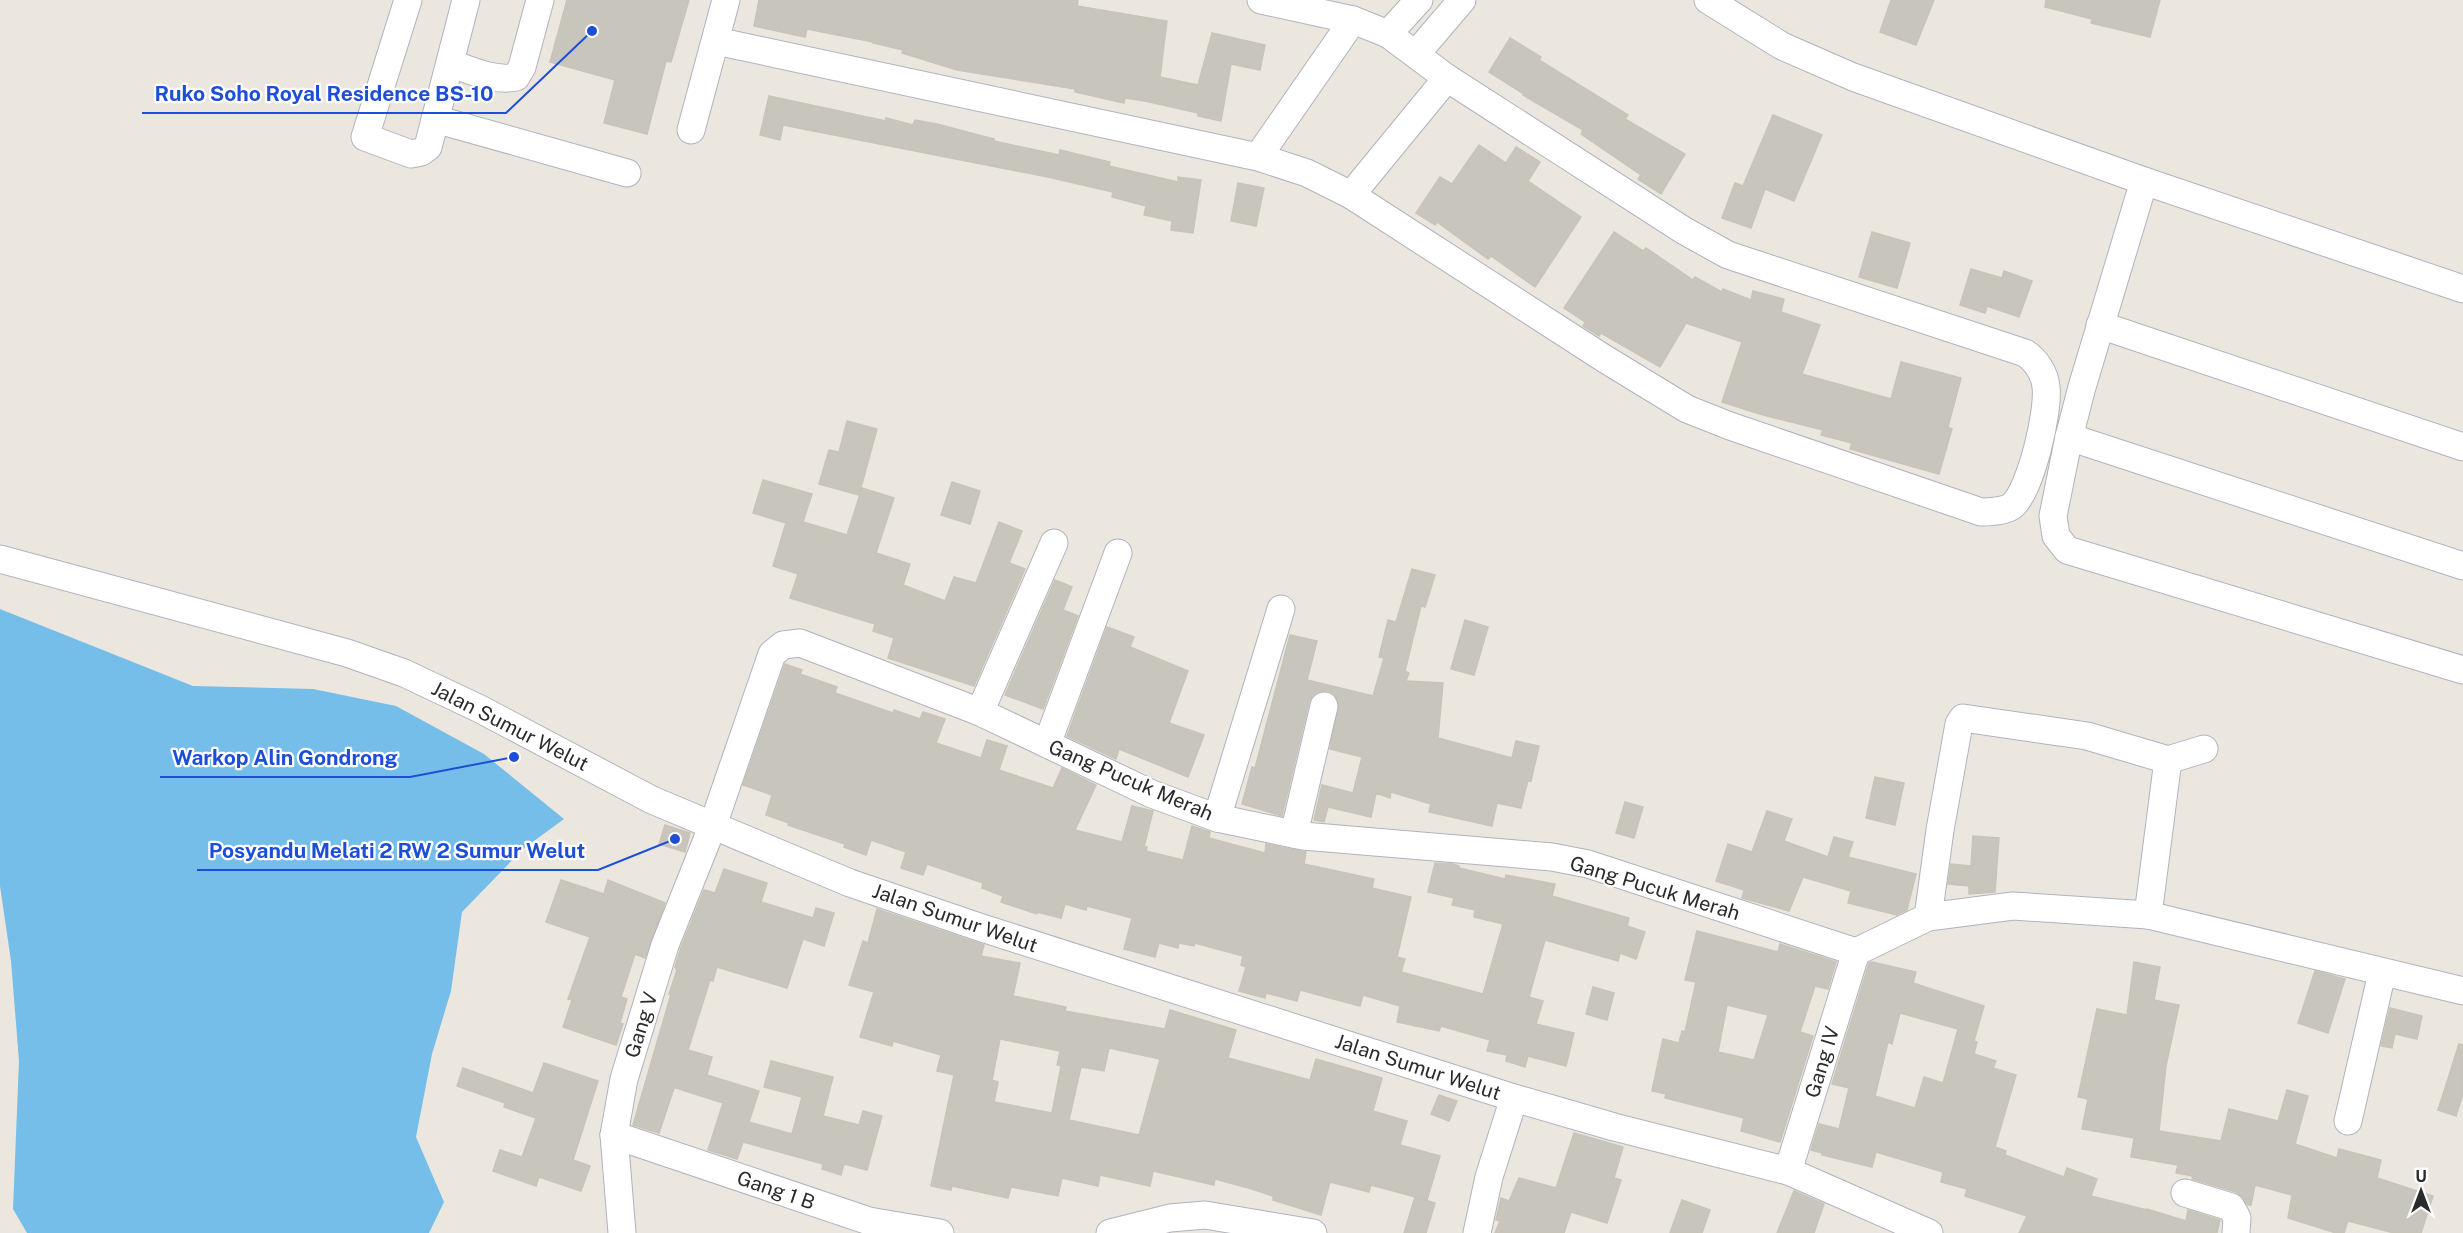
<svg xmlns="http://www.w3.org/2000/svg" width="2463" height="1233" font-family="'Public Sans',sans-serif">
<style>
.water{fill:#75beea}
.building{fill:#c8c5bc;stroke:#c8c4b7;stroke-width:1.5;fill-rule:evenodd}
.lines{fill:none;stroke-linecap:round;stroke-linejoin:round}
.minor-casing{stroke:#b1b2be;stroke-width:29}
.minor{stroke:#fff;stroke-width:27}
.labels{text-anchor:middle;stroke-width:4.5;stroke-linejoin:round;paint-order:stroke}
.street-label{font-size:20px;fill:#2b2b2b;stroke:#fff}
.leader{fill:none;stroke:#1d4ed8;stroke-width:2}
.callout-dot{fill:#1d4ed8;stroke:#fff;stroke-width:2}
.callout-label{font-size:21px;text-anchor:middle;font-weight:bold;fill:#1d4ed8;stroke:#fff;stroke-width:4.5;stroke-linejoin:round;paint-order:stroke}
</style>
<rect width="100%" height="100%" fill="#ece7de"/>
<!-- water -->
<path class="water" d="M 0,609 L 193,686 L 313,689 L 396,706 L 484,754 L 564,819 L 523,849 L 462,912 L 451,991 L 432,1054 L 416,1137 L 444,1202 L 429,1233 L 27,1233 L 13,1209 L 19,1061 L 11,961 L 0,886 Z"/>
<!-- building -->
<g class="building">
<path d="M 567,0 L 689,0 L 671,62 L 666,61 L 647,134 L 604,123 L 615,80 L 550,62 Z"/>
<path d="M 759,0 L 1078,0 L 1077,6 L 1167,21 L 1160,77 L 1198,85 L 1212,33 L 1265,45 L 1260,70 L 1231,64 L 1221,121 L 1198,116 L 1198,113 L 1145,101 L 1125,98 L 1124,103 L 1075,92 L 1075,89 L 957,70 L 902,53 L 903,50 L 873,43 L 873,42 L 807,29 L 805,37 L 754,26 Z"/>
<path d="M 1891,0 L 1934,0 L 1916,45 L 1880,32 Z"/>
<path d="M 2046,0 L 2160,0 L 2150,37 L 2091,23 L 2092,19 L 2045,7 Z"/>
<path d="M 1510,38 L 1541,57 L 1539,60 L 1628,115 L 1625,119 L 1685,154 L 1661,194 L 1638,179 L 1641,175 L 1581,134 L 1583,130 L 1523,95 L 1524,94 L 1489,72 Z"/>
<path d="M 769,96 L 886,121 L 886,118 L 913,125 L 915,120 L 937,124 L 994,139 L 994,141 L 1059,155 L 1060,150 L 1110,162 L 1109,166 L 1178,182 L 1178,177 L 1201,180 L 1193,233 L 1171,230 L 1172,221 L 1144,215 L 1146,206 L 1112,197 L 1113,192 L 1048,177 L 783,125 L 780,140 L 760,135 Z"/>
<path d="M 1773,115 L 1822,135 L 1794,201 L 1765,189 L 1751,228 L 1722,218 L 1735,183 L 1743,186 Z"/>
<path d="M 1479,145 L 1506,163 L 1516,147 L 1540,162 L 1528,181 L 1581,217 L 1535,287 L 1491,256 L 1488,259 L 1437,222 L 1435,225 L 1416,213 L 1440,177 L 1452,184 Z"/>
<path d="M 1238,183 L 1264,188 L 1256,226 L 1231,221 Z"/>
<path d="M 1614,232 L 1643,251 L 1646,248 L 1693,280 L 1695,277 L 1722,292 L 1723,289 L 1751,300 L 1753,291 L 1784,299 L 1781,312 L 1820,325 L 1802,374 L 1891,399 L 1901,362 L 1961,378 L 1948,427 L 1952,429 L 1939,474 L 1850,449 L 1852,443 L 1821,435 L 1823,430 L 1763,415 L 1722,402 L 1742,342 L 1686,323 L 1660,367 L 1601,333 L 1599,336 L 1583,326 L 1585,322 L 1564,308 Z"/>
<path d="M 1872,232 L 1910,243 L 1897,288 L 1859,277 Z"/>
<path d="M 1971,269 L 2002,278 L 2004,271 L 2032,281 L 2019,317 L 1987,306 L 1985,313 L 1960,305 Z"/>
<path d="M 847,421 L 877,429 L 859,495 L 819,484 L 829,450 L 839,452 Z"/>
<path d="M 763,480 L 812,494 L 803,522 L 847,535 L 862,488 L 894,498 L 876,553 L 910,564 L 903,585 L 945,601 L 954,577 L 976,583 L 999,522 L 1022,531 L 1009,563 L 1025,569 L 974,686 L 888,658 L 894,638 L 873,631 L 875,624 L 790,598 L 798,574 L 773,566 L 786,523 L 753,513 Z"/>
<path d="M 952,482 L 980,491 L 970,524 L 941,515 Z"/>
<path d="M 1412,569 L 1435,575 L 1425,607 L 1421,606 L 1405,671 L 1409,673 L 1406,681 L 1443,683 L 1438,738 L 1512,758 L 1516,741 L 1539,746 L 1531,781 L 1528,780 L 1521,808 L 1497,803 L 1492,826 L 1429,812 L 1431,804 L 1391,792 L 1390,798 L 1376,793 L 1371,817 L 1328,807 L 1324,822 L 1314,820 L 1322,785 L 1353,793 L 1362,757 L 1330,749 L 1339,702 L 1334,694 L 1327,691 L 1320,691 L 1313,695 L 1309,702 L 1282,816 L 1242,804 L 1252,767 L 1255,768 L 1290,635 L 1317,641 L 1307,680 L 1373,696 L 1384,658 L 1379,657 L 1388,620 L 1396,622 Z"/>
<path d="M 1055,580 L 1072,587 L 1063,610 L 1078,616 L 1043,709 L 1005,695 Z"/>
<path d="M 1465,620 L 1488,627 L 1474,675 L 1451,669 Z"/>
<path d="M 1107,627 L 1134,637 L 1130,647 L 1188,671 L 1169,723 L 1204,735 L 1188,777 L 1119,749 L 1116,759 L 1067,736 Z"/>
<path d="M 785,664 L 802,670 L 800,674 L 837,687 L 835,693 L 893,713 L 894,710 L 920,719 L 923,712 L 945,719 L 936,743 L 981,758 L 987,740 L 1007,746 L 999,770 L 1053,788 L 1062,768 L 1096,785 L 1075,830 L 1122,842 L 1132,806 L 1153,811 L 1144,847 L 1147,847 L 1146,851 L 1183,860 L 1192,826 L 1210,832 L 1209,838 L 1265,853 L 1266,844 L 1306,852 L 1304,864 L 1374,879 L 1372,888 L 1411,897 L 1397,957 L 1405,959 L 1401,972 L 1483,994 L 1503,924 L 1474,917 L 1475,910 L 1452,905 L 1454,898 L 1428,892 L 1435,863 L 1453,864 L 1459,866 L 1459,868 L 1505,879 L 1506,875 L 1555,884 L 1552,896 L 1629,918 L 1627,926 L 1645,932 L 1636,959 L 1620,953 L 1618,961 L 1545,940 L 1529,997 L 1543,1001 L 1536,1024 L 1574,1033 L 1566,1066 L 1528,1056 L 1525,1067 L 1506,1061 L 1507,1055 L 1487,1051 L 1490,1040 L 1441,1026 L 1439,1031 L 1397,1022 L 1400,1006 L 1363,995 L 1360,1006 L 1300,990 L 1297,1001 L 1266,993 L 1265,998 L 1239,991 L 1246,967 L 1241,965 L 1243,956 L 1195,943 L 1194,946 L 1179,943 L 1178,948 L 1159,943 L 1155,957 L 1124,949 L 1132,918 L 1087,906 L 1086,910 L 1065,904 L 1061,918 L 1037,912 L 1037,914 L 1001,902 L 1003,896 L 982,888 L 983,883 L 927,864 L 923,875 L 901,868 L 906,852 L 871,840 L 866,855 L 844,847 L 845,844 L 788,825 L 789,823 L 766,815 L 772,795 L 743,785 Z"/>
<path d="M 1875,777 L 1904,783 L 1895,825 L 1866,818 Z"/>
<path d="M 1625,802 L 1643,807 L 1634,838 L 1616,833 Z"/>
<path d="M 1767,811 L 1792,819 L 1784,841 L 1828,857 L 1834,837 L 1853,842 L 1848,857 L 1916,874 L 1907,910 L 1897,915 L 1848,903 L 1851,891 L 1803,877 L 1789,911 L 1742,898 L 1744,890 L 1716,881 L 1728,844 L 1752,852 Z"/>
<path d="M 665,825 L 690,833 L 685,852 L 659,844 Z"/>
<path d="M 1973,836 L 1999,838 L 1995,892 L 1969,894 L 1969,886 L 1948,884 L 1951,864 L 1971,866 Z"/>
<path d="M 724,869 L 767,883 L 761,902 L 813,918 L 816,908 L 834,913 L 824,946 L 803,939 L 787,988 L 717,967 L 713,981 L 710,980 L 688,1050 L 712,1057 L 707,1075 L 759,1091 L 749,1122 L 792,1134 L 802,1097 L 764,1087 L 771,1061 L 833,1077 L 823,1116 L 859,1125 L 863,1111 L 882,1116 L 867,1170 L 844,1164 L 841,1175 L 822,1169 L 823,1164 L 743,1142 L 737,1159 L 708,1150 L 723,1103 L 676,1088 L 674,1088 L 659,1133 L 633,1125 L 671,994 L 669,994 L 677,970 L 675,967 L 680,950 L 704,890 L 715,893 Z"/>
<path d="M 561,880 L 604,894 L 608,880 L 665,903 L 645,958 L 635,954 L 621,997 L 627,999 L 620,1023 L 623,1024 L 616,1045 L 563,1027 L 572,1000 L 568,999 L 590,937 L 546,922 Z"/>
<path d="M 877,909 L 984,945 L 981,956 L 1020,963 L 1013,996 L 1066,1007 L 1065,1011 L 1165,1029 L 1170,1010 L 1236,1030 L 1228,1058 L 1310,1080 L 1316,1059 L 1382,1078 L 1373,1111 L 1407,1121 L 1400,1145 L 1440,1156 L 1427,1200 L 1371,1185 L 1369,1192 L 1330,1182 L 1321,1215 L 1273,1200 L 1273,1196 L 1252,1189 L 1215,1179 L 1214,1185 L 1153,1171 L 1150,1186 L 1100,1175 L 1098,1186 L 1062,1178 L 1058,1196 L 1011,1187 L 1008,1198 L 952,1186 L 951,1190 L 931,1186 L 954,1075 L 937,1071 L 941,1055 L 893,1041 L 892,1046 L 860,1037 L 874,992 L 849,985 L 863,941 L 868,943 ZM 1000,1039 L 1060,1051 L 1057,1065 L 1061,1066 L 1052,1113 L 994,1102 L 998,1082 L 992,1080 ZM 1109,1048 L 1160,1059 L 1139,1135 L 1069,1120 L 1081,1067 L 1104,1071 Z"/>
<path d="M 1697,931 L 1778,952 L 1780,944 L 1836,962 L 1828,989 L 1815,986 L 1800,1032 L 1813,1036 L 1780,1142 L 1741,1131 L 1744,1118 L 1665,1098 L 1666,1094 L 1652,1091 L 1663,1039 L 1679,1043 L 1682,1031 L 1685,1032 L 1696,982 L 1685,980 ZM 1727,1005 L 1768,1015 L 1754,1060 L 1718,1052 Z"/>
<path d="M 1872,962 L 1916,972 L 1913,983 L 1984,1006 L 1974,1041 L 1977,1042 L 1974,1054 L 1996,1061 L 1993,1068 L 2016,1075 L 1995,1147 L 2006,1151 L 2005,1155 L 2064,1177 L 2067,1168 L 2097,1179 L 2091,1196 L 2147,1210 L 2147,1209 L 2186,1221 L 2188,1210 L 2220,1220 L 2217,1233 L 2019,1233 L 2027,1216 L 1965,1196 L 1967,1189 L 1941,1182 L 1943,1172 L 1876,1152 L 1872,1167 L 1822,1155 L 1822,1153 L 1811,1150 L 1819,1124 L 1839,1129 L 1849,1088 L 1832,1084 L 1869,963 ZM 1900,1013 L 1958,1029 L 1943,1083 L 1924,1077 L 1915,1108 L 1875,1096 L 1888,1042 L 1892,1044 Z"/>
<path d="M 2134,962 L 2160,967 L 2154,1000 L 2179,1005 L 2166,1066 L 2159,1131 L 2221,1141 L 2229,1109 L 2278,1121 L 2287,1090 L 2308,1096 L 2295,1144 L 2337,1158 L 2339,1149 L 2381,1160 L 2377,1178 L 2433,1196 L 2421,1233 L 2394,1233 L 2348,1221 L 2344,1233 L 2336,1233 L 2288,1218 L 2292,1195 L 2255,1185 L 2251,1205 L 2248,1205 L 2236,1192 L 2192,1179 L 2193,1176 L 2176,1173 L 2178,1165 L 2131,1157 L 2134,1138 L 2082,1129 L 2088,1099 L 2078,1097 L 2097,1009 L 2127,1015 Z"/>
<path d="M 2315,971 L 2345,979 L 2328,1033 L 2298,1023 Z"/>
<path d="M 1593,987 L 1614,993 L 1607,1020 L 1586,1014 Z"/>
<path d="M 2390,1008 L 2422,1016 L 2417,1039 L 2395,1034 L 2392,1048 L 2381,1046 Z"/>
<path d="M 2459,1044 L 2463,1045 L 2463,1094 L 2456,1116 L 2438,1110 Z"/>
<path d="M 544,1063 L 598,1081 L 573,1160 L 590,1166 L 581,1191 L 539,1177 L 536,1186 L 493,1171 L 500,1150 L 522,1157 L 536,1118 L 504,1107 L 505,1103 L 457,1086 L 463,1068 L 533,1093 Z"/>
<path d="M 1439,1095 L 1457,1101 L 1449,1121 L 1431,1114 Z"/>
<path d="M 1574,1133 L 1623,1147 L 1614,1178 L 1621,1180 L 1607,1223 L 1571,1212 L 1564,1233 L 1495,1233 L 1500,1221 L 1496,1220 L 1501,1198 L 1509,1201 L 1519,1178 L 1556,1188 Z"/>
<path d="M 1794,1191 L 1824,1204 L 1814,1233 L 1777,1233 Z"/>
<path d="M 1415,1197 L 1435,1203 L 1426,1233 L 1404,1233 Z"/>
<path d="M 1682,1200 L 1710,1210 L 1702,1233 L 1670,1233 Z"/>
</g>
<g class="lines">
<defs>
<g id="minor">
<path d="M 408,0 L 365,137 L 411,154 L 421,152 L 428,147 L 466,0"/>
<path d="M 1708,0 L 1782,46 L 1853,77 L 2144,181 L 2463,289"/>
<path d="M 1388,34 L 1419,0"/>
<path d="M 716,41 L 1258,157 L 1307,173 L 1351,195 L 1605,359 L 1687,409 L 1730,426 L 1981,512 C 1989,512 2005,511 2012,506 C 2031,490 2049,411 2046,387 C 2045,374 2036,360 2025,353 L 1728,255 L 1683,230 L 1447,78 L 1388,34 L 1353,20 L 1261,0"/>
<path d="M 1416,54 L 1462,0"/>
<path d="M 450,63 C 470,70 495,82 516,77 L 522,67 L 540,0"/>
<path d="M 435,119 L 627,173"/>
<path d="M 691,130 L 726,0"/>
<path d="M 1258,157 L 1353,20"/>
<path d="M 2144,181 L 2082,387 L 2069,437 L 2053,516 L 2056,536 L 2067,550 L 2463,670"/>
<path d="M 1351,195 L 1447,78"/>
<path d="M 2100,325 L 2463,447"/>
<path d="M 2069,437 L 2463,566"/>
<path d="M 0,559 L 347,653 L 404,673 L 480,709 L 652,800 L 850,883 L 979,927 L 1514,1098 L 1614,1127 L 1788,1171 L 1929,1233"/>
<path d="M 980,712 L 1054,543"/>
<path d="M 1047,744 L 1118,553"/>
<path d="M 1217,818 L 1281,609"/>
<path d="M 1294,834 L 1324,706"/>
<path d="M 2148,915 L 2168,760"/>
<path d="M 1928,917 L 1940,830 L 1959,724 L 1963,718 L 2087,736 L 2168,760 L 2204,749"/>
<path d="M 1856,952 L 1928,917 L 2013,906 L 2148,915 L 2463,991"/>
<path d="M 2348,1121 L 2382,973"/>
<path d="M 614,1135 L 869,1221 L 940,1233"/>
<path d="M 1788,1171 L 1856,952"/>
<path d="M 2185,1193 L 2231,1207 L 2237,1218 L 2236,1233"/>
<path d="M 622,1233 L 614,1135 L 624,1079 L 665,945 L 713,825 L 772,654 L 783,645 L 800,643 L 980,712 L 1152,794 L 1217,818 L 1303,836 L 1552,857 L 1588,864 L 1856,952"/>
<path d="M 1110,1233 L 1170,1218 L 1205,1215 L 1313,1233"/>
<path d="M 1477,1233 L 1489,1177 L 1514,1098"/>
</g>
</defs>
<!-- minor casing -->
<use href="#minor" class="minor-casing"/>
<!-- minor -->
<use href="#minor" class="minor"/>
</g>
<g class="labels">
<!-- street labels -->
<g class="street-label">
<text transform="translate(510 726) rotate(27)" y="7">Jalan Sumur Welut</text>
<text transform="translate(1131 780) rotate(23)" y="7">Gang Pucuk Merah</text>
<text transform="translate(1655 888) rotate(17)" y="7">Gang Pucuk Merah</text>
<text transform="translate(955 918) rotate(19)" y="7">Jalan Sumur Welut</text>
<text transform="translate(641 1025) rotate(-73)" y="7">Gang V</text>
<text transform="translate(1822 1062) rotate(-73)" y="7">Gang IV</text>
<text transform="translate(1418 1067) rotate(18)" y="7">Jalan Sumur Welut</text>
<text transform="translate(776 1190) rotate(19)" y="7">Gang 1 B</text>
</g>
</g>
<!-- callouts -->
<path class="leader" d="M592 31L506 113H142M514 757L410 777H160M675 839L598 870H197"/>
<g class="callout-dot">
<circle cx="592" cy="31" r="6"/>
<circle cx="514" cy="757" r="6"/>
<circle cx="675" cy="839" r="6"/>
</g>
<g class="callout-label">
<text x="324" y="101">Ruko Soho Royal Residence BS-10</text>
<text x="285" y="765">Warkop Alin Gondrong</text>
<text x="397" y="858">Posyandu Melati 2 RW 2 Sumur Welut</text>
</g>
<!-- north arrow -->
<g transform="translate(2421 1191)" stroke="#ffffff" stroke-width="4.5" paint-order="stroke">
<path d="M0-4.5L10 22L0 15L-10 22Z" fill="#2b2b2b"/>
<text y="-9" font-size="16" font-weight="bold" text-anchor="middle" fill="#2b2b2b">U</text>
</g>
</svg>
